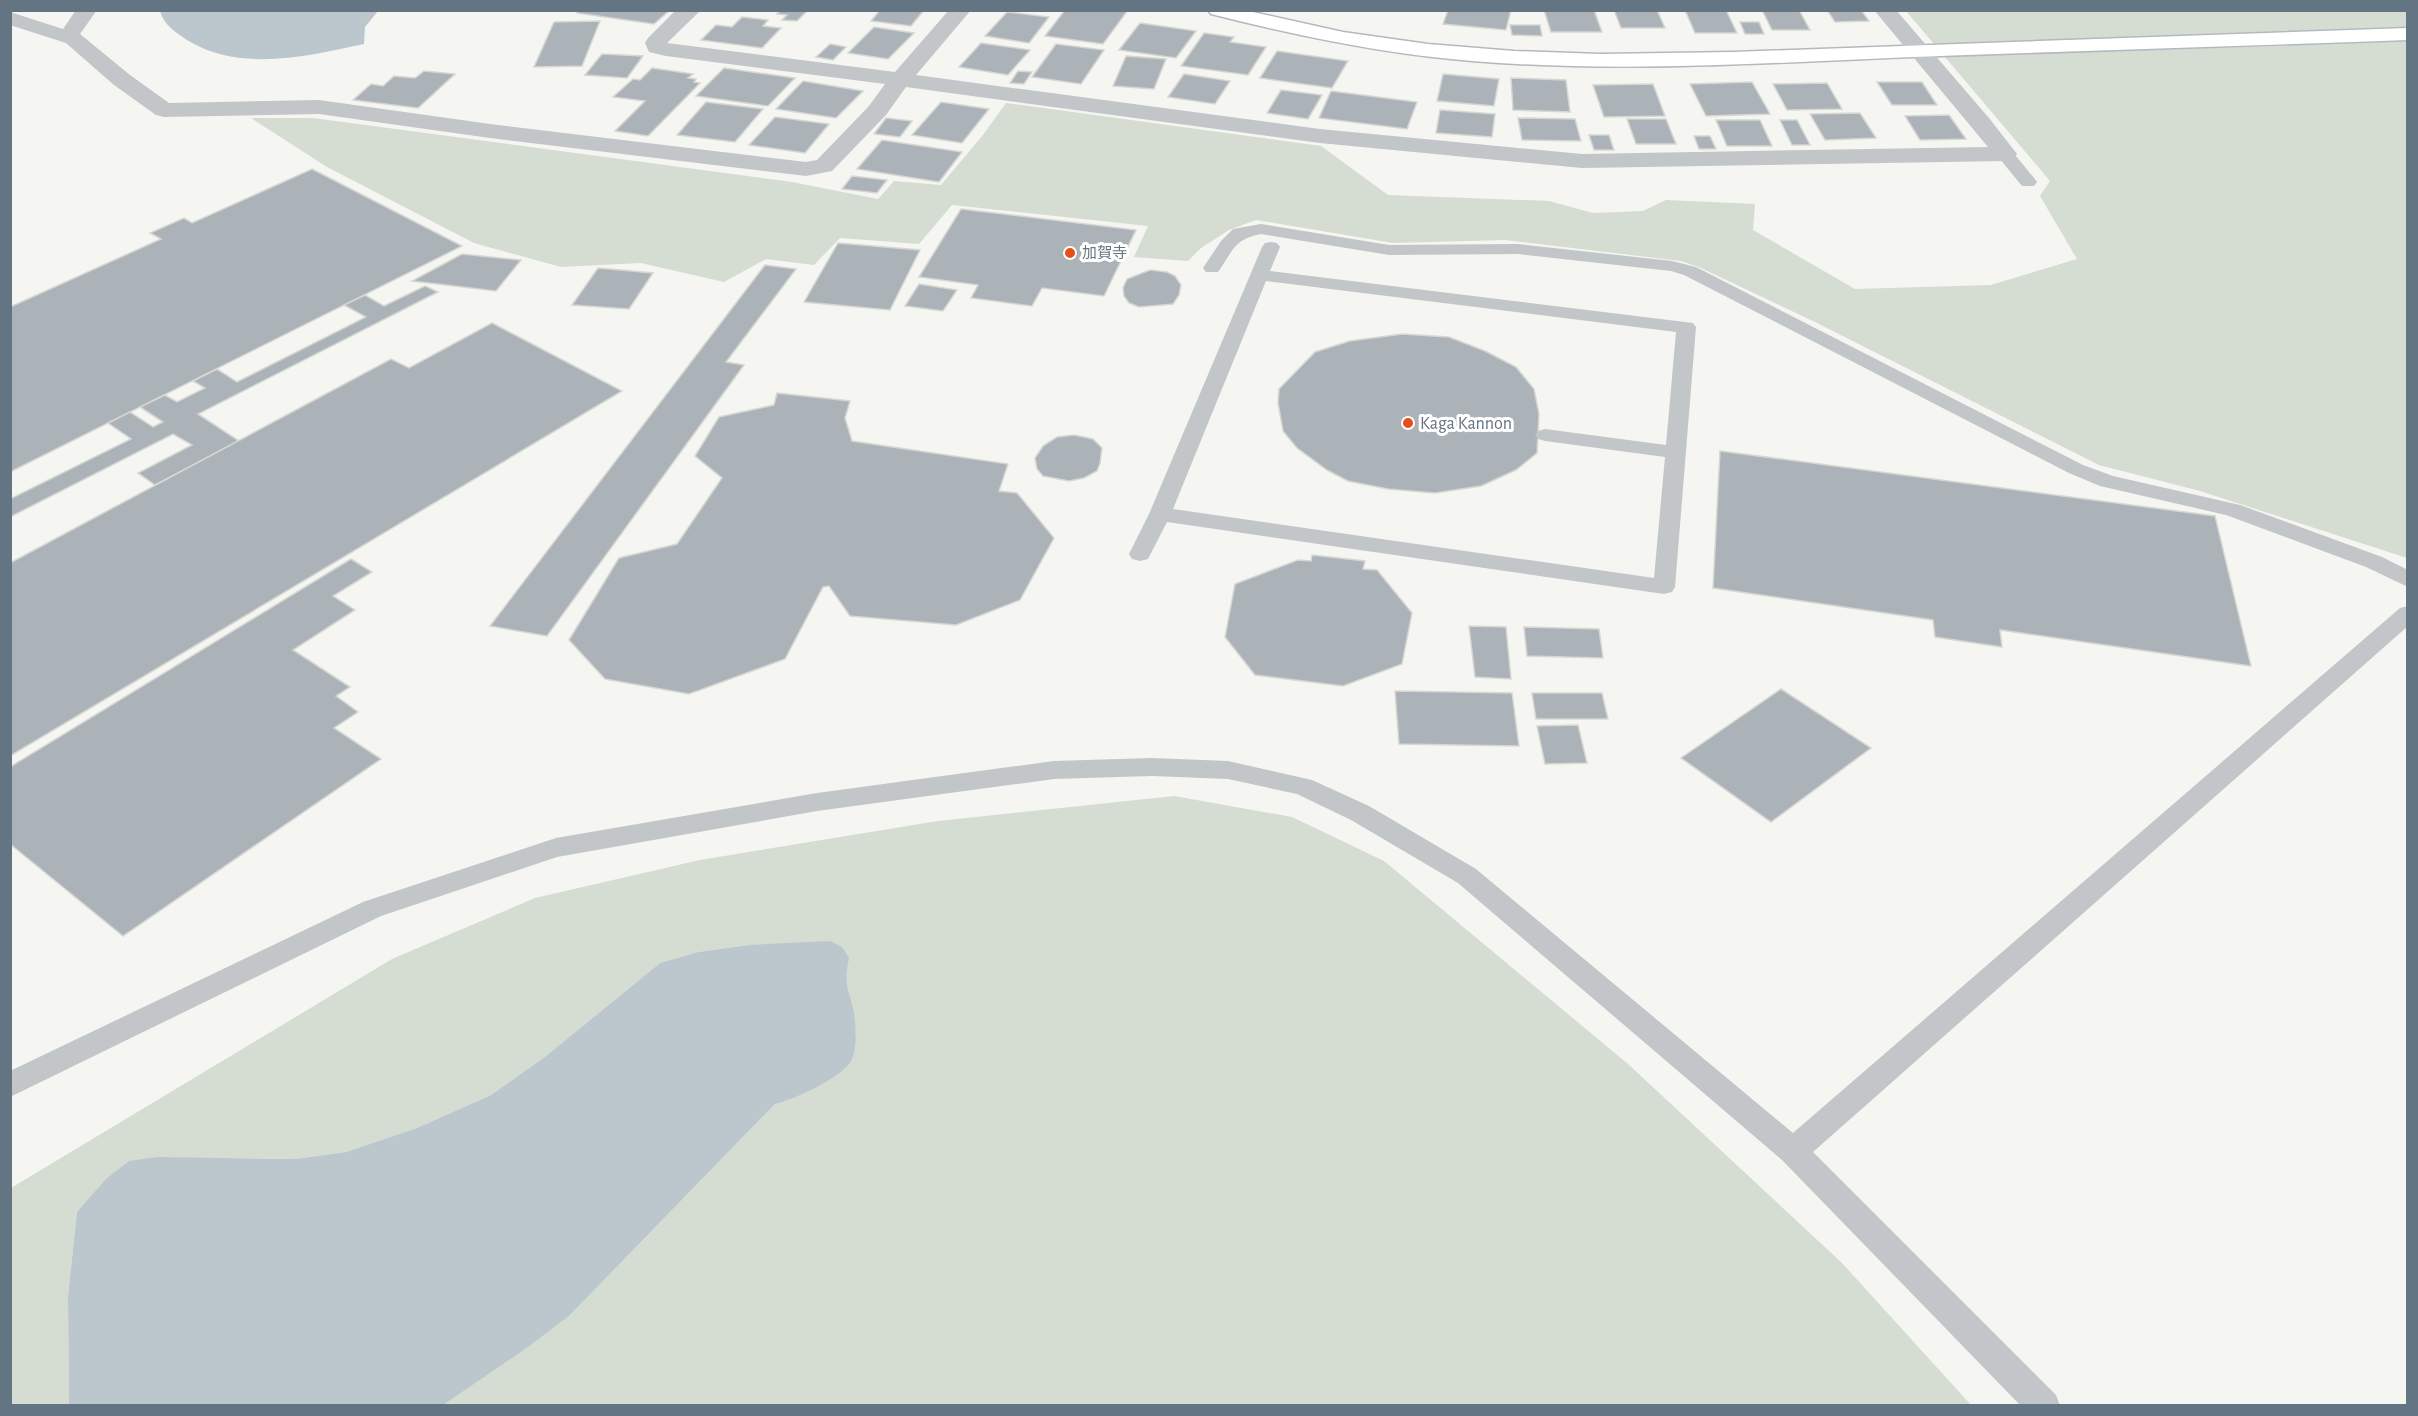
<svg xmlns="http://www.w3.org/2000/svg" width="2418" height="1416" font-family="'Alegreya Sans','Noto Sans JP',sans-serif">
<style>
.green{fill:#d5dcd2}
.water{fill:#bbc7cc}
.building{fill:#abb3b8;stroke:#d6d6d3;stroke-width:1.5}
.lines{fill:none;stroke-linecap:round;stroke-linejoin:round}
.secondary-casing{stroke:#b4b9be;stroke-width:3}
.lane{fill:#c2c6c9;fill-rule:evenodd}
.street{fill:#c2c6c9;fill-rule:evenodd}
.secondary{fill:#fff;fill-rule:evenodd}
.poi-dot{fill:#e74e1e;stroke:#fff;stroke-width:2}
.labels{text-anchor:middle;stroke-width:6;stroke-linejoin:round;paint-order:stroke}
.far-poi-label{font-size:15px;fill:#637483;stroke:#fff;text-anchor:start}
.poi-label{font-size:18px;fill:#637483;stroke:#fff;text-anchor:start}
</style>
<rect width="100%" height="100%" fill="#f5f5f1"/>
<!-- green -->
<g class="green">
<path d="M 1906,11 L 2407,11 L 2407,558 L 2200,491 L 2099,465 L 1813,321 L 1701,268 L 1681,261 L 1505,240 L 1393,243 L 1256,220 L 1229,230 L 1201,248 L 1188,261 L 1134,257 L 1148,226 L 952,205 L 919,244 L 840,238 L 814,265 L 766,259 L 724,282 L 641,263 L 561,267 L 474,243 L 327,167 L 251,118 L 313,118 L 792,182 L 878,199 L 894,181 L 941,185 L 983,135 L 1006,103 L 1321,146 L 1388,195 L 1549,201 L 1593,213 L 1643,211 L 1666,200 L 1755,204 L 1753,230 L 1855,289 L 1991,285 L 2077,259 L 2040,196 L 2050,181 Z"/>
<path d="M 1174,796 L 1292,817 L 1384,861 L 1628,1064 L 1842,1263 L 1971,1405 L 443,1405 L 570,1315 L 775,1104 C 811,1095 833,1060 856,1035 L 853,1010 L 844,979 L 848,958 L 749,945 L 698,952 L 660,963 L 546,1056 L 491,1095 L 417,1128 L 346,1152 L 295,1159 L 232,1158 L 77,1212 L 68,1296 L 69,1405 L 11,1406 L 11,1188 L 392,959 L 535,898 L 700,860 L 938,821 Z"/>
</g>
<!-- water -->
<g class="water">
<path d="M 160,11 L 160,10 L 378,11 L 365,27 L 364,44 C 307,56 241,73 187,40 C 175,32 164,25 160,11 Z"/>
<path d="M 830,941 L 842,947 L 849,958 C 843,986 849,988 854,1013 C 856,1026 858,1053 849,1064 C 836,1080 795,1099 775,1104 L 570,1315 L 528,1347 L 443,1405 L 69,1405 L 68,1296 L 77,1212 L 106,1179 L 129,1161 L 157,1157 L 295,1159 L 346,1152 L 417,1128 L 491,1095 L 546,1056 L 660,963 L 698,952 L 749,945 Z"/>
</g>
<!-- building -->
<g class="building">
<path d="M 580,10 L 670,10 L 654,24 L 577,13 Z"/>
<path d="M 781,10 L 808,10 L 797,21 L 782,20 L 787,15 L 777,14 Z"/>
<path d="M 880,10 L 924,10 L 911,26 L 871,21 Z"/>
<path d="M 1065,10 L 1128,10 L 1103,44 L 1045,36 Z"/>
<path d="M 1448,10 L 1511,10 L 1506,30 L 1443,24 Z"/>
<path d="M 1544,10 L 1594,10 L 1602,32 L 1551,32 Z"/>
<path d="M 1614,10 L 1657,10 L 1665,28 L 1621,28 Z"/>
<path d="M 1685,10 L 1726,10 L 1737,33 L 1695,33 Z"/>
<path d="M 1762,10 L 1799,10 L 1810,30 L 1772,30 Z"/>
<path d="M 1827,10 L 1861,10 L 1869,21 L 1835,22 Z"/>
<path d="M 1007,12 L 1049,17 L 1029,43 L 985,36 Z"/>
<path d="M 742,17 L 768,20 L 763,26 L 781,28 L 762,48 L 701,40 L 716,25 L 732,27 Z"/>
<path d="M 600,21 L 582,66 L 534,67 L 554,22 Z"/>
<path d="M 1740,22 L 1759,22 L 1764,34 L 1745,34 Z"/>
<path d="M 1140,23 L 1196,31 L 1176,58 L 1119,50 Z"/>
<path d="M 1510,25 L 1540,25 L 1542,36 L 1512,35 Z"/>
<path d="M 874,27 L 914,33 L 888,59 L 848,53 Z"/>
<path d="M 1204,33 L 1234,37 L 1230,42 L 1266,47 L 1248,75 L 1181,66 Z"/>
<path d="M 981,43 L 1030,50 L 1008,75 L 959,67 Z"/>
<path d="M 830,44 L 846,47 L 833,60 L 816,57 Z"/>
<path d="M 1056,44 L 1104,50 L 1081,84 L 1032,77 Z"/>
<path d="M 1277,51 L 1348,61 L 1332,88 L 1260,78 Z"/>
<path d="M 602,54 L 643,56 L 627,78 L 585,75 Z"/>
<path d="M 1126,56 L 1166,59 L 1154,89 L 1113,86 Z"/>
<path d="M 652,68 L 693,74 L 688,78 L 696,79 L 694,82 L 700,83 L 648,136 L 615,131 L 645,101 L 613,97 L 633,79 L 640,80 Z"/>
<path d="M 724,68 L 795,78 L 768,106 L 696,96 Z"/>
<path d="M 424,71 L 455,74 L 418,108 L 353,100 L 371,84 L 383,86 L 394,76 L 415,78 Z"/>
<path d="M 1018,71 L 1032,72 L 1024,84 L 1010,83 Z"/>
<path d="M 1184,74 L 1230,81 L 1215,104 L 1168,97 Z"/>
<path d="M 1443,74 L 1499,79 L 1494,106 L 1437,101 Z"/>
<path d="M 1511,78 L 1566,80 L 1570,112 L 1513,110 Z"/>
<path d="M 803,81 L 863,91 L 836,118 L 776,109 Z"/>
<path d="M 1752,82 L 1770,114 L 1706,116 L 1690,84 Z"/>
<path d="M 1877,82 L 1922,82 L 1937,105 L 1892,105 Z"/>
<path d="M 1827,83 L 1842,109 L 1787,110 L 1773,84 Z"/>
<path d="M 1653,84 L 1665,116 L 1604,117 L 1593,85 Z"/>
<path d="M 1281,90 L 1322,95 L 1308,119 L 1267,113 Z"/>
<path d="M 1331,91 L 1417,102 L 1407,129 L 1319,118 Z"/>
<path d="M 706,102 L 763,109 L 735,142 L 677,135 Z"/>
<path d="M 941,102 L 989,109 L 962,143 L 912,135 Z"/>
<path d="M 1440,110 L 1495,114 L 1492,137 L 1436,133 Z"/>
<path d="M 1860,113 L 1876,138 L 1825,140 L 1810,114 Z"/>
<path d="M 1949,115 L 1966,139 L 1920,140 L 1905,116 Z"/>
<path d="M 775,117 L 829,124 L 805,153 L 749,145 Z"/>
<path d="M 886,118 L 912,121 L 900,137 L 874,134 Z"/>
<path d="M 1518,118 L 1575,119 L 1581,141 L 1522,140 Z"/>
<path d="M 1627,119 L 1666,119 L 1676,144 L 1636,144 Z"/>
<path d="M 1716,120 L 1760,120 L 1772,146 L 1727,146 Z"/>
<path d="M 1780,120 L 1797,120 L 1810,145 L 1792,145 Z"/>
<path d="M 1589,135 L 1609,135 L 1614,150 L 1594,150 Z"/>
<path d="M 1694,136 L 1710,136 L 1716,149 L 1699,149 Z"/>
<path d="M 882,140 L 962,152 L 939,182 L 857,169 Z"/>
<path d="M 312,169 L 462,246 L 10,472 L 10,307 L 161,239 L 150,233 L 184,218 L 192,223 Z"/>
<path d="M 852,176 L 887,180 L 877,193 L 842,189 Z"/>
<path d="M 961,209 L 1136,230 L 1104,296 L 1042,288 L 1032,306 L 971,298 L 978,285 L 919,277 Z"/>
<path d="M 838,243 L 920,250 L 890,310 L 804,302 Z"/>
<path d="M 462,254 L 521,260 L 496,291 L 412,281 Z"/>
<path d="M 765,265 L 796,269 L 726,362 L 744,365 L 547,636 L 490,626 Z"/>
<path d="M 598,268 L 653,273 L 629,309 L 572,305 Z"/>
<path d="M 1150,270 L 1167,272 L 1175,276 L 1181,285 L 1179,295 L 1173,304 L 1139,307 L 1129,303 L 1124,296 L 1123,288 L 1127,279 Z"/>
<path d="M 919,284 L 957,290 L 943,311 L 905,306 Z"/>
<path d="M 425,286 L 438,292 L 198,414 L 239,441 L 155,485 L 138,473 L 192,445 L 173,434 L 10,517 L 10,499 L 131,439 L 108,423 L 130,412 L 153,427 L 163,422 L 140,407 L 165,395 L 177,402 L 205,388 L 193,381 L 217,369 L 237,382 L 366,317 L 344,305 L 365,295 L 384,306 Z"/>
<path d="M 492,323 L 622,391 L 10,756 L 10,563 L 391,359 L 409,368 Z"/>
<path d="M 1402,334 L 1449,337 L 1485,351 L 1516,367 L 1534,389 L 1539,414 L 1537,453 L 1516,470 L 1481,486 L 1435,493 L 1388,489 L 1348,481 L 1327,470 L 1297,448 L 1283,431 L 1278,403 L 1279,389 L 1315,352 L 1350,341 Z"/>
<path d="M 777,393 L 850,401 L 845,418 L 852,441 L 1008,464 L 999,491 L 1017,493 L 1054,538 L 1020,600 L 956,625 L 850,616 L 829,586 L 823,587 L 785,659 L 689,694 L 605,679 L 569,640 L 619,558 L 677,544 L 722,478 L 695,456 L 719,417 L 774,405 Z"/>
<path d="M 1074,435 L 1093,439 L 1102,448 L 1100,463 L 1097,471 L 1084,478 L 1069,481 L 1043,476 L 1037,469 L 1035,458 L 1043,446 L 1057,437 Z"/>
<path d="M 1720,451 L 2215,516 L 2251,666 L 2000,630 L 2002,647 L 1935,637 L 1933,620 L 1713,588 Z"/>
<path d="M 1312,555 L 1365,561 L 1363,569 L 1377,570 L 1412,613 L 1402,664 L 1343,686 L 1255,675 L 1225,637 L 1235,584 L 1298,560 L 1311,561 Z"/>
<path d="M 351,559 L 372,572 L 333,596 L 355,610 L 293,650 L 350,687 L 336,696 L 358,712 L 334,728 L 381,759 L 123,936 L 10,844 L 10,767 Z"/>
<path d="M 1469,626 L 1506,627 L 1511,679 L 1475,677 Z"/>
<path d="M 1524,627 L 1599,629 L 1603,658 L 1527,656 Z"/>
<path d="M 1781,689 L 1871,748 L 1771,822 L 1681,758 Z"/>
<path d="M 1395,691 L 1512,693 L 1519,746 L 1399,744 Z"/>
<path d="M 1532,693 L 1602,693 L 1608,719 L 1536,719 Z"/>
<path d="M 1578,725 L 1587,763 L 1545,764 L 1537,726 Z"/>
</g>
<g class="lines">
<defs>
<path id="secondary" d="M 1208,10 L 1244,10 L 1343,32 L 1428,44 L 1514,51 L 1600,54 L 1733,52 L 2408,28 L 2408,40 C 2243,46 2078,51 1913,57 C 1766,63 1619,73 1472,61 C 1383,54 1297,36 1211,14 Z"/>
</defs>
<!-- secondary casing -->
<use href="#secondary" class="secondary-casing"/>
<!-- lane -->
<g class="lane">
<path d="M 2005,149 L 2011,150 L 2034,178 L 2037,182 L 2034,186 L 2022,186 L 1999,158 L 1997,154 L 1999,150 Z"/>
<path d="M 1261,224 L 1389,245 L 1518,244 L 1672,261 L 1696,267 L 2083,465 L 2113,476 L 2240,505 L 2382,557 L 2408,570 L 2408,587 L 2366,567 L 2226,515 L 2100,486 L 2069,473 L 1684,275 L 1671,271 L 1518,254 L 1389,255 L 1261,234 C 1234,239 1233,251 1218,272 L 1206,272 L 1203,268 L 1221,241 L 1233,229 Z"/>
<path d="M 1271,242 L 1277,243 L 1280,247 L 1270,271 L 1693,323 L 1696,327 L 1675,587 L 1672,592 L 1664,594 L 1167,522 L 1148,559 L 1140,561 L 1132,559 L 1129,554 L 1149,514 L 1262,247 L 1265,243 ZM 1266,281 L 1676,332 L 1666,445 L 1545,429 L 1538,431 L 1535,435 L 1538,439 L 1545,441 L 1665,457 L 1654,578 L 1173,509 Z"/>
<path d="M 2408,606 L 2408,626 L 1813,1152 L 2056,1395 L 2060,1406 L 2021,1406 L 1782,1160 L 1458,883 L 1351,820 L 1297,794 L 1228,779 L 1152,776 L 1054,779 L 817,811 L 557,857 L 381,916 L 10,1097 L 10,1071 L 363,902 L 556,838 L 817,793 L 1054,761 L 1152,758 L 1228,761 L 1312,780 L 1369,806 L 1476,869 L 1793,1133 L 2400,608 Z"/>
</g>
<!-- street -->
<path class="street" d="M 76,10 L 97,10 L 80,34 L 130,75 L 169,103 L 319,100 L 490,124 L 806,162 L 817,160 L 869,106 L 885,84 L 666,56 L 649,52 L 645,43 L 648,38 L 676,10 L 701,10 L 667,43 L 895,72 L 949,10 L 971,10 L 916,75 L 1320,129 L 1582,154 L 1988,147 L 1874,10 L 1896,10 L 1989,118 L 2017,154 L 2013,159 L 2005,161 L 1582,168 L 1320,143 L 906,87 L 886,115 L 832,171 L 806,176 L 490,138 L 319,114 L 164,117 L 156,115 L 114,85 L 66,43 L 10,25 L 10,12 L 63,29 Z"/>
<!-- secondary -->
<use href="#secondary" class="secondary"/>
</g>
<!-- markers -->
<g class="poi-dot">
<circle cx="1070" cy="253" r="6"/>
<circle cx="1408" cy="423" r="6"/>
</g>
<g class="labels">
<!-- far-poi labels -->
<g class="far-poi-label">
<text x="1082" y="258">加賀寺</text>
</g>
<!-- poi labels -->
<g class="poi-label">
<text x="1420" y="429">Kaga Kannon</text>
</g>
</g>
<!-- border -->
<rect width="2418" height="1416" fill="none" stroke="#637483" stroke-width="24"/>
</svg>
